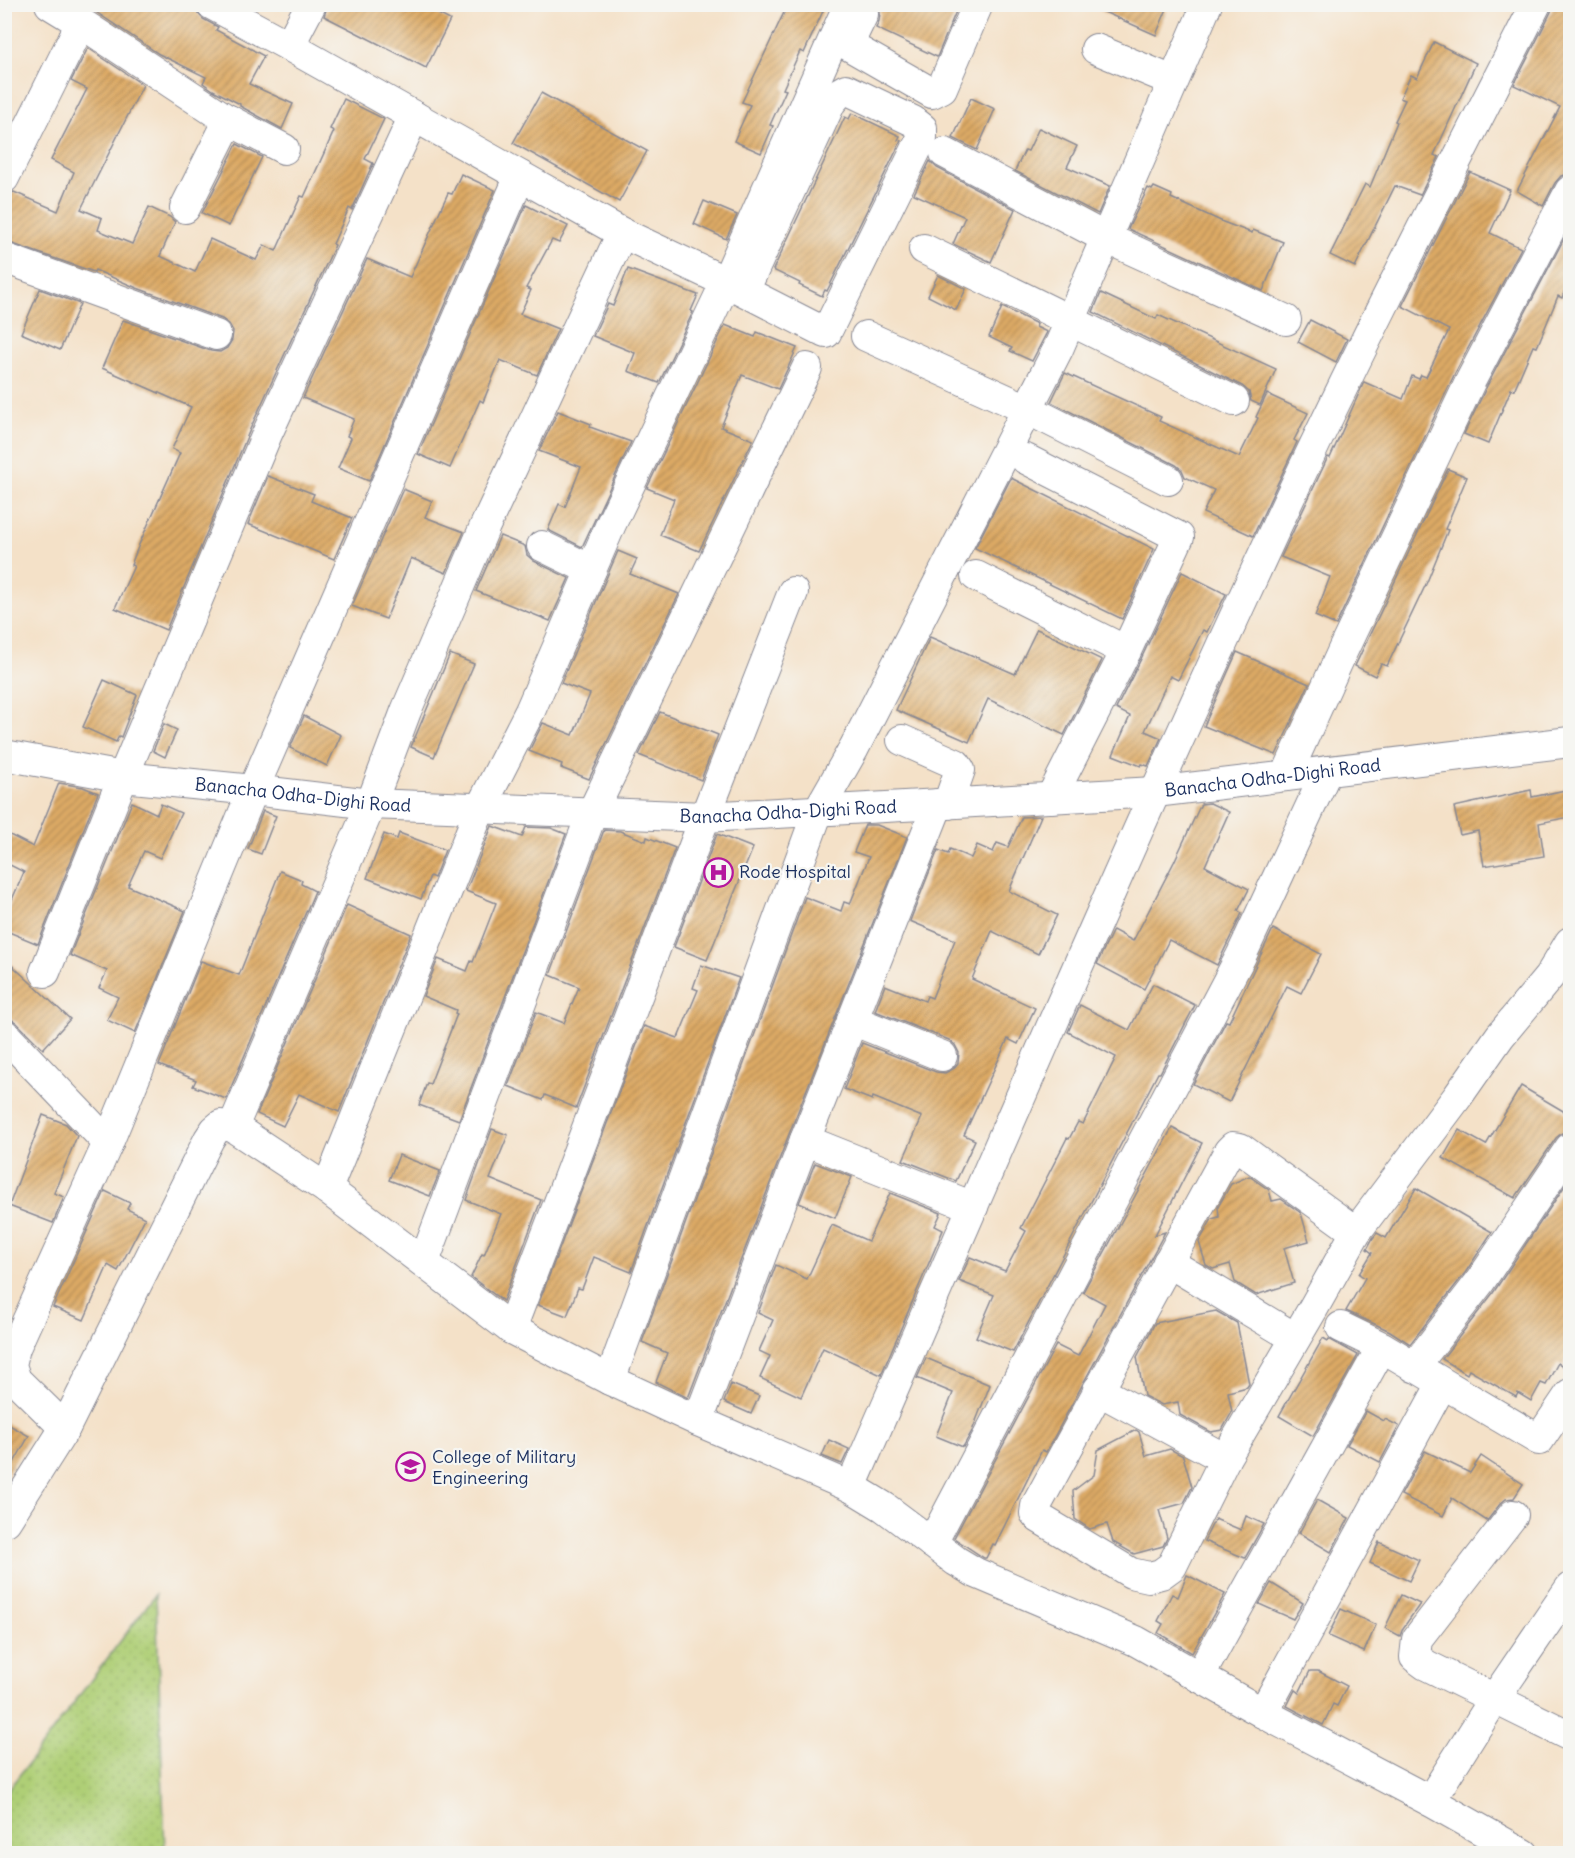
<svg xmlns="http://www.w3.org/2000/svg" width="1575" height="1858" font-family="Delius,sans-serif">
<style>
.grass{fill:url(#grass-dots);stroke:#657f6a;stroke-width:1.5}
.building{fill:url(#building-hatch)}
.lines{fill:none;stroke-linecap:round;stroke-linejoin:round}
.minor-casing{stroke:#888893;stroke-width:32}
.minor{stroke:#fff;stroke-width:30}
.labels{text-anchor:middle;stroke-width:4.5;stroke-linejoin:round;paint-order:stroke}
.street-label{font-size:18px;fill:#1b2f5e;stroke:#f6f6f2}
.poi-label{font-size:18px;fill:#1b2f5e;stroke:#f6f6f2;text-anchor:start}
</style>
<defs>
<pattern id="grass-dots" width="8" height="8" patternUnits="userSpaceOnUse" patternTransform="scale(1.5)"><rect width="8" height="8" fill="#afcf76"/><path d="M2 2h.1M6 6h.1" fill="none" stroke="#96b268" stroke-width="1.8" stroke-linecap="round"/></pattern>
<pattern id="building-hatch" width="6" height="6" patternUnits="userSpaceOnUse" patternTransform="scale(1.5)"><rect width="6" height="6" fill="#ddaa65"/><path d="M-1 1l2-2M0 6l6-6M5 7l2-2" fill="none" stroke="#b28b56"/></pattern>
</defs>
<rect width="100%" height="100%" fill="#f6f6f2"/>
<filter id="ink" filterUnits="userSpaceOnUse"><feTurbulence type="fractalNoise" baseFrequency=".0167" numOctaves="2"/><feDisplacementMap in="SourceGraphic" scale="12" xChannelSelector="R" yChannelSelector="G"/><feConvolveMatrix kernelMatrix="1 2 1 2 8 2 1 2 1" color-interpolation-filters="sRGB"/></filter>
<filter id="wash" filterUnits="userSpaceOnUse"><feTurbulence type="fractalNoise" baseFrequency=".008" numOctaves="4" result="noise"/><feDisplacementMap in="SourceGraphic" scale="24" xChannelSelector="R" yChannelSelector="G"/><feGaussianBlur stdDeviation="1.35" result="paint"/><feColorMatrix in="noise" values="0 0 0 0 0 0 0 0 0 0 0 0 0 0 0 0 0 1.4 0 .05"/><feComposite in="paint" operator="in"/></filter>
<g filter="url(#wash)">
<rect width="100%" height="100%" fill="#f4e1c8"/>
<!-- grass -->
<path class="grass" d="M 156,1594 L 165,1853 L 5,1853 L 5,1794 Z"/>
<g id="blocks">
<!-- building -->
<g class="building">
<path d="M 100,4 L 185,4 L 195,10 L 203,19 L 218,27 L 216,30 L 264,56 L 249,84 L 293,104 L 282,129 L 240,106 L 240,104 L 213,90 L 203,83 L 206,77 L 159,54 L 96,12 Z"/>
<path d="M 328,4 L 419,4 L 450,20 L 426,68 L 324,16 Z"/>
<path d="M 788,4 L 810,4 L 823,11 L 804,53 L 800,51 L 783,89 L 786,90 L 770,125 L 773,126 L 761,153 L 734,141 L 750,105 L 742,102 Z"/>
<path d="M 880,4 L 959,4 L 937,57 L 876,28 L 879,21 L 880,13 L 879,8 Z"/>
<path d="M 1086,4 L 1169,4 L 1156,35 Z"/>
<path d="M 1553,4 L 1570,4 L 1570,174 L 1561,176 L 1555,183 L 1543,206 L 1517,191 L 1560,107 L 1514,85 L 1551,12 Z"/>
<path d="M 1434,42 L 1476,63 L 1434,155 L 1439,157 L 1420,195 L 1395,186 L 1355,267 L 1330,255 L 1365,184 L 1370,187 L 1397,122 L 1395,121 L 1405,100 L 1400,98 L 1411,75 L 1417,78 Z"/>
<path d="M 88,48 L 143,85 L 81,209 L 102,218 L 98,230 L 132,244 L 149,207 L 170,217 L 175,222 L 160,256 L 195,272 L 210,239 L 256,260 L 264,245 L 276,251 L 301,196 L 304,197 L 334,131 L 330,129 L 344,99 L 384,119 L 365,159 L 373,163 L 352,210 L 349,208 L 333,244 L 335,245 L 251,427 L 166,630 L 115,608 L 134,566 L 131,565 L 138,547 L 180,453 L 172,449 L 191,407 L 102,368 L 123,320 L 211,351 L 220,352 L 227,348 L 232,340 L 233,331 L 229,324 L 222,319 L 137,288 L 95,270 L 94,272 L 4,241 L 4,195 L 14,192 L 58,211 L 74,172 L 51,160 L 87,89 L 71,81 Z"/>
<path d="M 541,93 L 647,151 L 619,202 L 513,143 Z"/>
<path d="M 971,98 L 995,109 L 977,150 L 953,138 Z"/>
<path d="M 852,113 L 900,136 L 898,140 L 901,141 L 827,291 L 825,290 L 822,296 L 799,285 L 800,283 L 773,270 L 845,117 L 849,119 Z"/>
<path d="M 1039,128 L 1077,146 L 1067,167 L 1110,186 L 1098,214 L 1015,171 L 1025,150 L 1028,151 Z"/>
<path d="M 237,144 L 262,157 L 229,226 L 202,213 Z"/>
<path d="M 930,161 L 937,168 L 1015,209 L 991,262 L 953,244 L 965,217 L 914,194 Z"/>
<path d="M 1470,172 L 1510,190 L 1490,233 L 1521,248 L 1455,373 L 1336,625 L 1315,616 L 1330,577 L 1281,557 L 1328,457 L 1330,458 L 1364,382 L 1403,399 L 1412,376 L 1419,379 L 1421,375 L 1426,377 L 1449,330 L 1402,306 Z"/>
<path d="M 461,174 L 495,190 L 369,481 L 338,468 L 351,438 L 347,436 L 354,419 L 303,398 L 367,259 L 410,277 L 448,193 L 452,194 Z"/>
<path d="M 1154,187 L 1172,195 L 1171,198 L 1223,222 L 1252,233 L 1253,230 L 1283,242 L 1263,291 L 1128,229 L 1148,188 L 1152,190 Z"/>
<path d="M 704,201 L 737,215 L 726,239 L 694,224 Z"/>
<path d="M 526,205 L 568,226 L 559,243 L 552,240 L 526,288 L 531,290 L 520,314 L 558,329 L 537,375 L 500,360 L 483,402 L 480,400 L 450,468 L 418,454 Z"/>
<path d="M 1570,227 L 1570,277 L 1562,298 L 1558,296 L 1537,347 L 1533,346 L 1514,390 L 1511,389 L 1488,444 L 1464,434 L 1486,388 Z"/>
<path d="M 628,269 L 698,295 L 691,311 L 693,312 L 659,383 L 628,371 L 635,353 L 593,336 L 608,304 L 613,306 Z"/>
<path d="M 938,275 L 966,289 L 956,310 L 928,296 Z"/>
<path d="M 40,289 L 80,304 L 60,350 L 21,333 Z"/>
<path d="M 1101,293 L 1156,319 L 1158,315 L 1276,369 L 1260,405 L 1251,401 L 1249,392 L 1242,386 L 1093,312 Z"/>
<path d="M 1002,307 L 1037,324 L 1036,327 L 1047,332 L 1032,361 L 1010,351 L 1012,348 L 989,337 Z"/>
<path d="M 1310,320 L 1347,339 L 1336,362 L 1298,342 Z"/>
<path d="M 725,325 L 755,337 L 757,332 L 797,348 L 778,389 L 742,375 L 721,427 L 753,440 L 699,551 L 660,535 L 674,499 L 647,488 Z"/>
<path d="M 1065,373 L 1161,417 L 1159,421 L 1239,457 L 1258,418 L 1256,417 L 1267,394 L 1308,413 L 1294,440 L 1297,442 L 1253,536 L 1203,513 L 1214,490 L 1185,477 L 1182,470 L 1176,465 L 1051,402 Z"/>
<path d="M 558,411 L 591,424 L 590,427 L 631,442 L 582,547 L 548,530 L 559,504 L 565,507 L 581,467 L 539,451 Z"/>
<path d="M 1448,469 L 1467,477 L 1445,529 L 1448,530 L 1427,582 L 1387,666 L 1381,664 L 1375,676 L 1355,666 Z"/>
<path d="M 268,476 L 314,494 L 311,501 L 352,518 L 334,559 L 248,524 Z"/>
<path d="M 1011,478 L 1154,549 L 1122,619 L 975,548 Z"/>
<path d="M 403,489 L 432,501 L 425,517 L 464,532 L 446,573 L 411,558 L 386,619 L 352,606 Z"/>
<path d="M 500,536 L 525,546 L 527,555 L 534,561 L 569,578 L 550,621 L 476,591 Z"/>
<path d="M 618,551 L 637,559 L 630,574 L 679,594 L 589,779 L 561,768 L 562,764 L 529,751 L 543,723 L 573,735 L 590,694 L 561,683 Z"/>
<path d="M 1182,572 L 1226,594 L 1207,632 L 1203,630 L 1178,680 L 1170,676 L 1145,731 L 1161,738 L 1148,766 L 1142,764 L 1141,766 L 1113,755 L 1130,716 L 1116,709 L 1141,659 Z"/>
<path d="M 1037,629 L 1102,660 L 1064,735 L 988,699 L 969,742 L 896,710 L 930,637 L 1015,674 Z"/>
<path d="M 1237,652 L 1309,684 L 1276,755 L 1204,726 Z"/>
<path d="M 450,654 L 474,664 L 434,757 L 411,747 Z"/>
<path d="M 104,680 L 137,695 L 121,737 L 119,736 L 116,742 L 83,727 Z"/>
<path d="M 660,712 L 718,735 L 701,780 L 639,755 Z"/>
<path d="M 304,716 L 341,735 L 327,766 L 290,748 Z"/>
<path d="M 164,724 L 177,730 L 165,757 L 153,751 Z"/>
<path d="M 59,783 L 83,787 L 98,793 L 38,944 L 4,930 L 4,918 L 24,872 L 4,862 L 4,832 L 33,847 Z"/>
<path d="M 1570,789 L 1570,817 L 1539,823 L 1544,856 L 1484,866 L 1478,831 L 1460,835 L 1454,807 L 1531,790 L 1532,797 Z"/>
<path d="M 132,802 L 157,814 L 161,804 L 181,813 L 160,858 L 144,851 L 128,886 L 185,911 L 135,1033 L 107,1020 L 118,997 L 99,988 L 107,971 L 70,955 Z"/>
<path d="M 1210,803 L 1229,812 L 1205,866 L 1249,889 L 1238,911 L 1242,913 L 1217,965 L 1169,940 L 1144,989 L 1097,964 L 1113,930 L 1133,941 L 1174,862 L 1201,804 Z"/>
<path d="M 263,811 L 276,816 L 261,854 L 248,849 Z"/>
<path d="M 1041,816 L 1009,891 L 1057,915 L 1038,954 L 992,931 L 972,979 L 1035,1008 L 1018,1044 L 1008,1039 L 964,1135 L 975,1140 L 956,1181 L 903,1160 L 922,1117 L 873,1097 L 872,1100 L 844,1089 L 862,1043 L 936,1072 L 945,1073 L 953,1069 L 958,1063 L 959,1053 L 955,1045 L 949,1040 L 875,1011 L 885,985 L 925,1001 L 927,996 L 932,998 L 955,940 L 910,921 L 938,850 L 948,854 L 950,849 L 971,858 L 977,845 L 993,852 L 997,843 L 1008,847 L 1022,817 Z"/>
<path d="M 865,825 L 877,825 L 907,837 L 789,1134 L 688,1398 L 656,1382 L 667,1353 L 642,1342 L 805,897 L 841,911 L 844,902 L 850,904 L 869,857 L 854,852 Z"/>
<path d="M 492,826 L 522,837 L 526,827 L 551,828 L 566,834 L 459,1120 L 419,1105 L 427,1083 L 430,1084 L 457,1014 L 455,1013 L 456,1010 L 423,996 L 438,959 L 467,971 L 471,961 L 473,962 L 496,903 L 466,891 Z"/>
<path d="M 604,830 L 620,831 L 646,841 L 647,837 L 675,848 L 576,1108 L 545,1095 L 543,1100 L 508,1086 L 536,1012 L 564,1023 L 579,987 L 550,975 Z"/>
<path d="M 399,833 L 445,850 L 434,878 L 430,876 L 421,899 L 367,878 L 384,834 L 397,839 Z"/>
<path d="M 717,834 L 753,848 L 707,960 L 674,947 Z"/>
<path d="M 280,871 L 302,880 L 301,884 L 315,891 L 226,1099 L 193,1086 L 196,1080 L 159,1065 L 201,961 L 239,975 Z"/>
<path d="M 347,905 L 411,934 L 339,1112 L 299,1094 L 283,1126 L 257,1114 Z"/>
<path d="M 1273,929 L 1321,954 L 1301,993 L 1287,986 L 1229,1102 L 1193,1084 L 1226,1021 L 1229,1022 Z"/>
<path d="M 4,958 L 70,1019 L 43,1049 L 16,1022 L 9,1018 L 4,1017 Z"/>
<path d="M 701,965 L 739,978 L 631,1272 L 594,1257 L 582,1289 L 578,1288 L 567,1316 L 538,1305 L 644,1026 L 678,1038 L 698,990 L 693,988 Z"/>
<path d="M 1153,984 L 1195,1005 L 1160,1073 L 1158,1073 L 1013,1352 L 976,1337 L 994,1295 L 959,1281 L 970,1257 L 1005,1271 L 1026,1231 L 1021,1228 L 1067,1138 L 1069,1139 L 1078,1122 L 1083,1124 L 1116,1057 L 1068,1032 L 1080,1005 L 1129,1030 Z"/>
<path d="M 1521,1086 L 1570,1115 L 1570,1131 L 1562,1133 L 1556,1138 L 1515,1198 L 1443,1158 L 1459,1130 L 1486,1145 Z"/>
<path d="M 43,1115 L 66,1124 L 77,1136 L 54,1193 L 64,1197 L 53,1223 L 9,1206 Z"/>
<path d="M 1172,1128 L 1202,1143 L 1155,1235 L 1165,1232 L 1046,1452 L 1042,1450 L 995,1545 L 993,1544 L 986,1558 L 984,1558 L 954,1538 L 1056,1345 L 1078,1356 L 1105,1304 L 1083,1292 Z"/>
<path d="M 492,1129 L 508,1135 L 490,1179 L 541,1200 L 503,1301 L 471,1277 L 482,1254 L 484,1255 L 501,1214 L 466,1200 Z"/>
<path d="M 399,1155 L 440,1171 L 430,1196 L 389,1180 Z"/>
<path d="M 815,1163 L 852,1177 L 835,1218 L 799,1203 Z"/>
<path d="M 1249,1176 L 1269,1190 L 1272,1201 L 1281,1199 L 1301,1213 L 1309,1241 L 1284,1248 L 1294,1283 L 1256,1295 L 1235,1282 L 1230,1264 L 1213,1269 L 1206,1265 L 1199,1242 L 1212,1219 L 1219,1217 L 1218,1207 L 1231,1184 Z"/>
<path d="M 1570,1178 L 1570,1353 L 1563,1366 L 1558,1363 L 1546,1385 L 1541,1383 L 1531,1401 L 1518,1393 L 1516,1397 L 1469,1370 L 1467,1374 L 1442,1359 L 1493,1293 Z"/>
<path d="M 1416,1188 L 1492,1232 L 1465,1273 L 1410,1344 L 1390,1331 L 1346,1311 L 1365,1278 L 1359,1274 L 1372,1253 L 1367,1249 L 1373,1238 L 1377,1233 L 1386,1238 Z"/>
<path d="M 105,1191 L 130,1203 L 127,1209 L 145,1218 L 118,1271 L 108,1265 L 84,1320 L 53,1307 Z"/>
<path d="M 890,1193 L 941,1213 L 935,1226 L 943,1230 L 881,1375 L 823,1348 L 801,1397 L 760,1378 L 770,1356 L 759,1351 L 773,1320 L 758,1313 L 776,1265 L 807,1279 L 832,1225 L 868,1241 Z"/>
<path d="M 1216,1311 L 1237,1323 L 1249,1384 L 1247,1387 L 1228,1392 L 1232,1412 L 1222,1430 L 1211,1432 L 1180,1415 L 1178,1402 L 1162,1405 L 1144,1396 L 1137,1357 L 1155,1323 Z"/>
<path d="M 1323,1338 L 1328,1341 L 1329,1339 L 1358,1355 L 1313,1436 L 1279,1416 Z"/>
<path d="M 926,1358 L 990,1385 L 972,1431 L 963,1447 L 936,1436 L 953,1393 L 917,1378 Z"/>
<path d="M 731,1384 L 759,1396 L 751,1414 L 724,1402 Z"/>
<path d="M 1366,1411 L 1384,1421 L 1385,1419 L 1399,1426 L 1380,1462 L 1347,1445 Z"/>
<path d="M 4,1422 L 29,1436 L 4,1480 Z"/>
<path d="M 1136,1430 L 1139,1432 L 1146,1456 L 1170,1449 L 1183,1456 L 1192,1487 L 1184,1503 L 1159,1510 L 1167,1538 L 1163,1546 L 1134,1554 L 1113,1542 L 1107,1524 L 1090,1529 L 1075,1519 L 1073,1491 L 1094,1475 L 1098,1450 Z"/>
<path d="M 829,1440 L 849,1449 L 842,1464 L 822,1456 Z"/>
<path d="M 1425,1451 L 1470,1473 L 1481,1456 L 1523,1484 L 1514,1498 L 1506,1499 L 1500,1504 L 1487,1521 L 1452,1498 L 1443,1516 L 1401,1495 Z"/>
<path d="M 1317,1500 L 1349,1518 L 1331,1552 L 1299,1533 Z"/>
<path d="M 1246,1516 L 1264,1524 L 1245,1558 L 1204,1541 L 1215,1519 L 1241,1530 Z"/>
<path d="M 1379,1542 L 1419,1560 L 1409,1581 L 1370,1563 Z"/>
<path d="M 1187,1575 L 1225,1594 L 1192,1653 L 1158,1633 L 1163,1624 L 1158,1621 L 1172,1594 L 1178,1597 Z"/>
<path d="M 1271,1583 L 1303,1603 L 1293,1619 L 1259,1604 Z"/>
<path d="M 1401,1595 L 1420,1604 L 1403,1628 L 1400,1636 L 1385,1628 Z"/>
<path d="M 1341,1609 L 1376,1625 L 1364,1652 L 1328,1636 Z"/>
<path d="M 1310,1671 L 1318,1671 L 1347,1686 L 1337,1706 L 1333,1704 L 1323,1725 L 1287,1706 L 1295,1690 L 1299,1693 Z"/>
</g>
</g>
</g>
<g filter="url(#ink)">
<use href="#blocks" fill-opacity="0" stroke="#888893" stroke-width="1.5"/>
<g class="lines">
<defs>
<g id="minor">
<path d="M 50,4 L 81,23 L 223,117 L 284,149"/>
<path d="M 211,4 L 289,46 L 622,233 L 726,282 L 826,333 L 922,138 L 922,128 L 913,121 L 846,89 L 839,93 L 831,102 L 744,291"/>
<path d="M 863,14 L 848,45 L 932,93 L 942,88 L 978,4"/>
<path d="M 289,46 L 311,4"/>
<path d="M 1096,49 L 1173,81"/>
<path d="M 945,153 L 1106,238 L 1286,320"/>
<path d="M 4,178 L 81,23"/>
<path d="M 185,208 L 229,120"/>
<path d="M 924,249 L 1234,401"/>
<path d="M 4,258 L 216,335"/>
<path d="M 866,336 L 1027,409 L 1168,480"/>
<path d="M 1026,459 L 1179,537 L 1126,651"/>
<path d="M 542,546 L 591,570"/>
<path d="M 976,576 L 1126,651 L 1051,798"/>
<path d="M 902,740 L 956,764 L 960,770 L 948,804"/>
<path id="s1" d="M 4,755 L 123,777 L 253,790 L 371,804 L 705,817 L 1155,792 L 1570,742"/>
<path d="M 1286,776 L 1343,650 L 1471,380 L 1570,191"/>
<path d="M 45,972 L 123,777 L 267,434 L 414,116"/>
<path d="M 852,1020 L 942,1056"/>
<path d="M 4,1034 L 108,1143"/>
<path d="M 233,1127 L 371,804 L 406,711 L 485,526 L 622,233"/>
<path d="M 805,1140 L 973,1207"/>
<path d="M 327,1189 L 480,809 L 530,711 L 611,524 L 726,282 L 849,4"/>
<path d="M 1356,1232 L 1240,1148 L 1233,1147 L 1229,1151 L 1036,1506 L 1035,1513 L 1039,1518 L 1131,1573 L 1149,1577 L 1161,1574 L 1172,1566 L 1225,1459 L 1314,1307 L 1356,1232 L 1458,1096 L 1500,1036 L 1549,977 L 1570,942"/>
<path d="M 424,1262 L 592,813 L 807,368"/>
<path d="M 1168,1262 L 1295,1338"/>
<path d="M 1341,1327 L 1382,1347 L 1539,1440 L 1570,1394"/>
<path d="M 511,1329 L 705,817 L 793,592"/>
<path d="M 1414,1367 L 1479,1283 L 1570,1148"/>
<path d="M 610,1380 L 818,811 L 854,748 L 1058,349 L 1207,4"/>
<path d="M 1098,1390 L 1225,1459"/>
<path d="M 698,1421 L 805,1140 L 938,804"/>
<path d="M 65,1428 L 209,1139 L 215,1130 L 221,1125 L 233,1127 L 327,1189 L 511,1329 L 610,1380 L 698,1421 L 851,1487 L 884,1507 L 956,1561 L 976,1573 L 1136,1641 L 1263,1713 L 1430,1801 L 1495,1698 L 1570,1588"/>
<path d="M 851,1487 C 995,1156 1137,824 1290,497 C 1368,331 1453,168 1536,4"/>
<path d="M 1513,1515 L 1417,1639 L 1415,1657 L 1426,1665 L 1570,1736"/>
<path d="M 4,1520 L 6,1521 L 65,1428 L 16,1380 L 11,1365 L 15,1348 L 108,1143 L 253,790 L 520,176"/>
<path d="M 932,1543 L 1241,956 L 1327,771"/>
<path d="M 1199,1677 L 1382,1347"/>
<path d="M 1263,1713 L 1442,1384"/>
<path d="M 1430,1801 L 1524,1854"/>
</g>
</defs>
<!-- minor casing -->
<use href="#minor" class="minor-casing"/>
<!-- minor -->
<use href="#minor" class="minor"/>
</g>
</g>
<!-- icons -->
<defs>
<symbol id="hospital-ring" viewBox="-11 -11 22 22"><circle r="9.5" fill="#f6f6f2" stroke="#b5179e" stroke-width="1.5"/><path d="M-5-5h3v3.5h4V-5h3V5h-3V1.5h-4V5h-3Z" fill="#b5179e"/></symbol>
<symbol id="university-ring" viewBox="-11 -11 22 22"><circle r="9.5" fill="#f6f6f2" stroke="#b5179e" stroke-width="1.5"/><path d="M0-5L7-2L0 1L-7-2ZM-4 1L0 2.5L4 1V4Q0 6-4 4Z" fill="#b5179e"/></symbol>
</defs>
<g fill-rule="evenodd">
<use href="#hospital-ring" x="702" y="856" width="33" height="33"/>
<use href="#university-ring" x="394" y="1450" width="33" height="33"/>
</g>
<g class="labels">
<!-- street labels -->
<g class="street-label">
<text dy="6" stroke="none"><textPath href="#s1" startOffset="1274">Banacha Odha-Dighi Road</textPath></text>
<text dy="6" stroke="none"><textPath href="#s1" startOffset="302">Banacha Odha-Dighi Road</textPath></text>
<text dy="6" stroke="none"><textPath href="#s1" startOffset="788">Banacha Odha-Dighi Road</textPath></text>
</g>
<!-- poi labels -->
<g class="poi-label">
<text x="739" y="878">Rode Hospital</text>
<text x="432" y="1463">College of Military<tspan x="432" dy="21">Engineering</tspan></text>
</g>
</g>
<!-- margin -->
<rect width="1575" height="1858" fill="none" stroke="#f6f6f2" stroke-width="24"/>
</svg>
